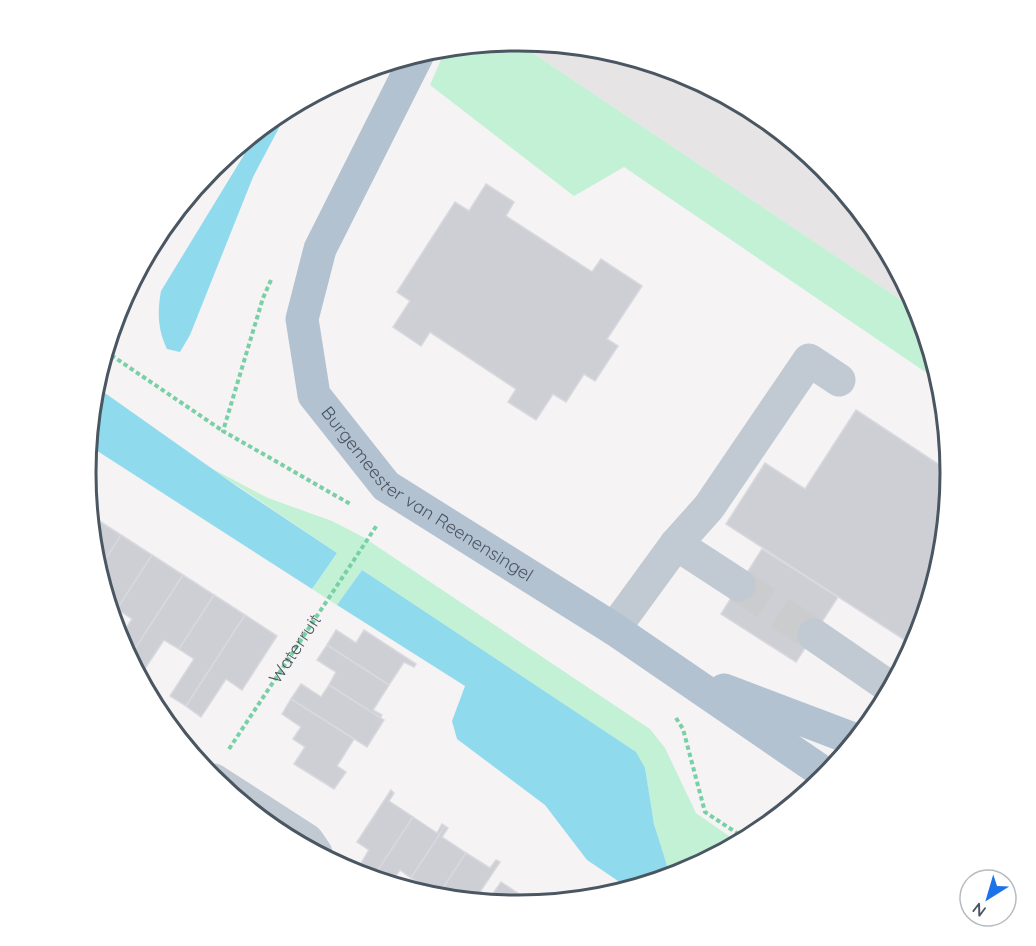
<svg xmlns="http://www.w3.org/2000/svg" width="1036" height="946" font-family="Quicksand,sans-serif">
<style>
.education{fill:#e6e4e5}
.green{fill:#c3f1d5}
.water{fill:#90daee}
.building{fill:#cdcfd5;stroke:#d7d9de;stroke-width:1.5}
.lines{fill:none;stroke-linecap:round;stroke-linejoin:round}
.minor-tunnel{stroke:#caccce;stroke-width:33;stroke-dasharray:33 16;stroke-linecap:butt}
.path{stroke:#7ad0a6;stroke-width:4;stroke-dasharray:4.5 3;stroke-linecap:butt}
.minor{stroke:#c1cad2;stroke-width:33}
.major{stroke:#b3c2d1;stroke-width:33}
.labels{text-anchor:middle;stroke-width:6;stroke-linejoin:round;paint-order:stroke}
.street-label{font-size:18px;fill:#4a5661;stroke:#fff}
.rim{fill:none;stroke:#4a5661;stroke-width:3}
</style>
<rect width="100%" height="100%" fill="#f5f3f3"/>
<!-- education -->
<path class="education" d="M 515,41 L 603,49 L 684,74 L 759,114 L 824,167 L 878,233 L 919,312 Z"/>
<!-- green -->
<g class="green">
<path d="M 515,41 L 919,312 L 940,382 L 624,167 L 574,196 L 430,85 L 446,48 Z"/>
<path d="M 211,468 L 268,498 L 332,521 L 363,537 L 650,729 L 665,748 L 696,813 L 739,843 L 683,873 L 674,875 C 657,859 649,793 645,768 L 362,570 L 337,605 L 312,589 L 337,553 Z"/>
</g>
<!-- water -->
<g class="water">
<path d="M 290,107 L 253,177 L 190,335 L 180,352 L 167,349 C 158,330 157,313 161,291 L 261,127 L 278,113 Z"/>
<path d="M 95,386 L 238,487 L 337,553 L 312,589 L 88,445 Z"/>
<path d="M 362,570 L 636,752 L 645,768 L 654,824 L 668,869 L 674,875 L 630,889 L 587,860 L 545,805 L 457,739 L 452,721 L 465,686 L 337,605 Z"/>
</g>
<!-- building -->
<g class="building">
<path d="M 486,184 L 514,202 L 506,216 L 592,272 L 601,259 L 642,286 L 607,339 L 618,346 L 595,381 L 584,374 L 566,402 L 553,394 L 536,420 L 508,402 L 516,389 L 430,332 L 421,346 L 393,327 L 410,301 L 397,292 L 455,202 L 469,211 Z"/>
<path d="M 856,410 L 950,472 L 942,558 L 914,646 L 726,524 L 765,463 L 805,489 Z"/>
<path d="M 90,515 L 121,535 L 98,571 L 94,557 Z"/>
<path d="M 121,535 L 152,555 L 117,609 L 108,603 L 98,571 Z"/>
<path d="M 762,549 L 838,597 L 796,662 L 721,614 Z"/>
<path d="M 152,555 L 183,575 L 129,658 L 119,639 L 132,619 L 117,609 Z"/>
<path d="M 183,575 L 214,595 L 179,649 L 164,640 L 140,676 L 129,658 Z"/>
<path d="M 214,595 L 245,615 L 186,706 L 170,696 L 194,659 L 179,649 Z"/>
<path d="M 245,615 L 277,636 L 242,690 L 226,679 L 201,717 L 186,706 Z"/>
<path d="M 336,630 L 356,643 L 364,630 L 416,664 L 414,667 L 404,662 L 389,685 L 327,645 Z"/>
<path d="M 327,645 L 389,685 L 373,710 L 382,715 L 380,718 L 329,685 L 336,672 L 317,660 Z"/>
<path d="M 301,684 L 321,697 L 329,685 L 384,720 L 367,747 L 291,699 Z"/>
<path d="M 291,699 L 354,739 L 337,766 L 346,772 L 334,789 L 294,764 L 305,747 L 293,739 L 301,727 L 282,714 Z"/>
<path d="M 391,790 L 394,793 L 389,801 L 413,817 L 372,879 L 357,870 L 369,850 L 357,842 Z"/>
<path d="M 413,817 L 437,833 L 442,824 L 445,826 L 411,878 L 400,870 L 390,884 L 372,879 Z"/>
<path d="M 445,826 L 448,828 L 442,837 L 466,853 L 437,897 L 433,897 L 419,893 L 423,885 L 411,878 Z"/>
<path d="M 466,853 L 490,868 L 496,860 L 500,862 L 474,901 L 437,897 Z"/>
<path d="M 501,882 L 528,900 L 525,905 L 487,902 Z"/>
</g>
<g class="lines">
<!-- minor-tunnel -->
<path class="minor-tunnel" d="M 739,585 L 814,635"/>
<!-- path -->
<g class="path">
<path d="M 271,280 L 263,298 L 223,431 L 352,505"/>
<path d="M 105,351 L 223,431"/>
<path d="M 676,718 L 683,729 L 705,812 L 746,839"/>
<path id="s1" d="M 229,749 L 377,525"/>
</g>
<!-- minor -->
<g class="minor">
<path d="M 676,544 L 739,585"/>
<path d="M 614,629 L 676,544 L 709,507 L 809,360 L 839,380"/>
<path d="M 814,635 L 891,688"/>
<path d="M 214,780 L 307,840 L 316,853"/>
</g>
<!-- major -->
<g class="major">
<path id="s2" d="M 418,54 L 320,249 L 302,319 L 314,395 L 386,486 L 614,629 L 827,775"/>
<path d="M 724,690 L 856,740"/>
</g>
</g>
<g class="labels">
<!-- street labels -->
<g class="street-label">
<text dy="6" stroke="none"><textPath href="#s2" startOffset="520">Burgemeester van Reenensingel</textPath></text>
<text dy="6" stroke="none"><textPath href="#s1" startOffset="120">Waterruit</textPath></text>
</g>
</g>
<!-- crop -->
<path d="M0 0H1036V946H0ZM96 473a422 422 0 1 1 844 0a422 422 0 1 1-844 0Z" fill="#fff" fill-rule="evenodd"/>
<path class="rim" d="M96 473a422 422 0 1 1 844 0a422 422 0 1 1-844 0Z"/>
<!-- north arrow -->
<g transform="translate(988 898) rotate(217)"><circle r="28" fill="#ffffff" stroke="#b7bbc0" stroke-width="1.5"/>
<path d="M0-4.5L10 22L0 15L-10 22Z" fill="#1a73e8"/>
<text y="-9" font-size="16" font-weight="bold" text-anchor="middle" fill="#4a5661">N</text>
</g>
</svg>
